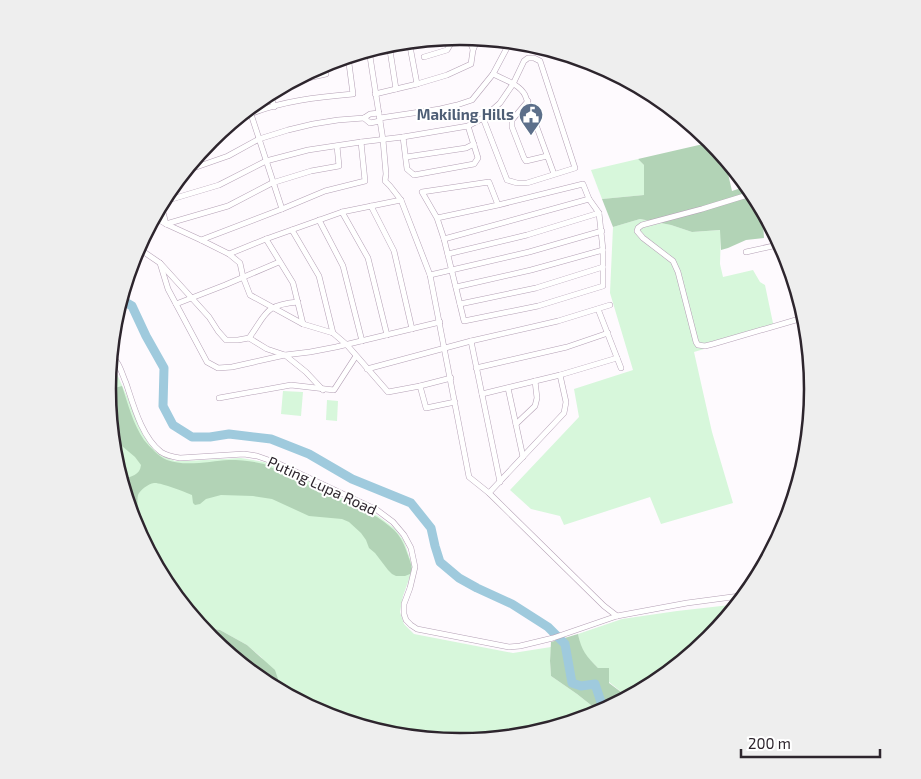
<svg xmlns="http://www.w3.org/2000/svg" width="921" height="779" font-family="'Exo 2',sans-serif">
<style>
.green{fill:#d7f7db}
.forest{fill:#b2d3b6}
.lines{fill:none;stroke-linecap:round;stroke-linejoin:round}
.river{stroke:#9fcadd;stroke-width:9}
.minor-casing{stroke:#b4a0b5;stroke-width:6}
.minor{stroke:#fff;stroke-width:5}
.labels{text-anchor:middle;stroke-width:4;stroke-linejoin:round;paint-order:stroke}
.service-label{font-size:15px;font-weight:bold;fill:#4e5e75;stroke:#fff;text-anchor:end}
.street-label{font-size:15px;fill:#2d252d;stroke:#fff}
.rim{fill:none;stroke:#2d252d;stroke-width:2.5}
</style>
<rect width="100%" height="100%" fill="#fefafe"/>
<!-- green -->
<g class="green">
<path d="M 638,159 L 644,165 L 644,195 L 602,199 L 591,170 Z"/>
<path d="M 640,219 L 671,225 L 692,232 L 721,230 L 720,264 L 723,277 L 753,270 L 760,282 L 765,285 L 774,328 L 694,352 L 712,432 L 733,503 L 661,524 L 650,497 L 564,525 L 560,516 L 531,509 L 510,490 L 579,417 L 574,389 L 633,370 L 610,293 L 613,227 Z"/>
<path d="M 110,362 L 112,363 L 146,439 L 162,456 L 175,461 L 186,461 L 241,458 L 264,462 L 296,475 L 378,516 L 394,528 L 404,541 L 413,568 L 403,596 L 400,612 L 404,624 L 414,634 L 513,653 L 551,647 L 550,661 L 551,676 L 577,694 L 601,713 L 595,716 L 529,736 L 460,743 L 391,736 L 325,716 L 277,690 L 278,679 L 261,657 L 247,645 L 220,630 L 201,627 L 167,586 L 134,524 L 114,458 L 107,389 Z"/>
<path d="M 283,391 L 303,392 L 301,416 L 281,414 Z"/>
<path d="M 327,400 L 338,401 L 337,421 L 326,420 Z"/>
<path d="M 739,604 L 710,639 L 657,683 L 629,698 L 609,682 L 598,668 L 585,655 L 580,645 L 578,634 L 622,619 L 677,611 Z"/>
</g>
<!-- forest -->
<g class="forest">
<path d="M 712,142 L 724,156 L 732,191 L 741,188 L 743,197 L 755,194 L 762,208 L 764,238 L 746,240 L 728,248 L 721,250 L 720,230 L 692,232 L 671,225 L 640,219 L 613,227 L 602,199 L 644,195 L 644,165 L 638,159 Z"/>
<path d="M 122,386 C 128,404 133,424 144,440 C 150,447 159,457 167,460 C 185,467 211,461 229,460 C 241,460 252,461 264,464 L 377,517 C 397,531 401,534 409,558 C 411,564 413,568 410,574 L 405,576 L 396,576 L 392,574 L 388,570 L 375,553 L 369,548 L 366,540 L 361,533 L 349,522 L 342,519 L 309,516 L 272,499 L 253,496 L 221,495 L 206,499 L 200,504 L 195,505 L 193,503 L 192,495 C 186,492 159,482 154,483 C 148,484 140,490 138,495 C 136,504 141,507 130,512 L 120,479 L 122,479 C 131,477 140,475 141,465 L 135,457 L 122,446 L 119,442 L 118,433 L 111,424 L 107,390 Z"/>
<path d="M 201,627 L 220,630 L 247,645 L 275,670 L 278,679 L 277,690 L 264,683 L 211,639 Z"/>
<path d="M 578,634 C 581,650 587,657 598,668 L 609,668 L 609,683 L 629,698 L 601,713 L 577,694 L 551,676 L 550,661 L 551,642 Z"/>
</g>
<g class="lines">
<!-- river -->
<path class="river" d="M 120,299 L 132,306 L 146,336 L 164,368 L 163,406 L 173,425 L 192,437 L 210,437 L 229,434 L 271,439 L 309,454 L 352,479 L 411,503 L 431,528 L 435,546 L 440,562 L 459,578 L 477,588 L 512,604 L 548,627 L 565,644 L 572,683 L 581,686 L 595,684 L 601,702 L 607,710"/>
<defs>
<g id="minor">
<path d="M 468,37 L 473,49"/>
<path d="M 409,41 L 417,84"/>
<path d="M 389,44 L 396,89"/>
<path d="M 369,50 L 383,140 L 386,174 L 385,181 L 390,186 L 401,200 L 430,275 L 469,477 L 489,493"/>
<path d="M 424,57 L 447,50 L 450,45 L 448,38"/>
<path d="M 493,74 C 505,80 519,84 525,95 L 554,174"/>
<path d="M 290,82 L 326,74 L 324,64"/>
<path d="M 270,92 L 274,107"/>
<path d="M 375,94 L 417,84 L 447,75 L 471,64 L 473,50 L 478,38"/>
<path d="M 528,101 L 512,120 L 512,127 L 524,158 L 526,161 L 547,156"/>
<path d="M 249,108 L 282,209"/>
<path d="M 364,118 L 370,123 L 380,121"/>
<path d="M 380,118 L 440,109 L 457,105 L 472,100 L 493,74 L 509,44 L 514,41"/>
<path d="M 229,124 C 236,121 243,117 250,114 C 282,101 318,97 353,94 L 348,56"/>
<path d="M 403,137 L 407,169 L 414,175 L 474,164 L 478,158 L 468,126"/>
<path d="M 406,157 L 466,148 L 474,144"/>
<path d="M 185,171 L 228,156 L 259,139 L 288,130 L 313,124 L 338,120 L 364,118 L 370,114 L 379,113"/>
<path d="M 754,193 L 702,209 L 642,225 L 638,228 L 637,231 L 643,238 L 673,261 L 678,272 L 696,342 L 698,345 L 705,346 L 713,344 L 806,317"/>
<path d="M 162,202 L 219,185 L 266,161 L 308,150 L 361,142 L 403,137 L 468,126 L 483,118 L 500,103 L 513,84 L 524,61 L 528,58 L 534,58 L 540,61 L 575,168 L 527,183 L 517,183 L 507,180 L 483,118"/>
<path d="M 161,204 L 166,224"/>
<path d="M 371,206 L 394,251 L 412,329"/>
<path d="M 342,212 L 368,258 L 387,335"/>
<path d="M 154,217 L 166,224 L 201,240 L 229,254 L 240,263 L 243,277 L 250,295 L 303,324 L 333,333 L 347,345 L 388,392 L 420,386 L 451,378"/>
<path d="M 437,218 L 498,205 L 583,184 L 589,199 L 599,213 L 603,250 L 603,286 L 538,306 L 464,321 L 444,239 L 437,218 L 422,192 L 489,182 L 498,205"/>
<path d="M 319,220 L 343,266 L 362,341"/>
<path d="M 166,224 L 228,206 L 272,183 L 311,171 L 339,166 L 337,146"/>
<path d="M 292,230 L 319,276 L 333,333"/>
<path d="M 266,239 L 293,283 L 303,324"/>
<path d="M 444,239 L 589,199"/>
<path d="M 201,240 L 282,209 L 325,191 L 365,181 L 361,142"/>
<path d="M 138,248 L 160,263 L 209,317 L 218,331 L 226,340 L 238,340 L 249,338 L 267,349 L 285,355 L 306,372 L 323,390"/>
<path d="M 746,252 L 782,244"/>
<path d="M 229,254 L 266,239 L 342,212 L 401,200"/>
<path d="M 448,254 L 527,235 L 599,213"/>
<path d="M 160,263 L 168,289 L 207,362 L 218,368 L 232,367 L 285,355 L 310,352 L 336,347 L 440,322"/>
<path d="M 430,275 L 529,252 L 602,231"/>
<path d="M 456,287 L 531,270 L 603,250"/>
<path d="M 176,304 L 225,285 L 279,262"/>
<path d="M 460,304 L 536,288 L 603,267"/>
<path d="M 598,309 L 621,368"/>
<path d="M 249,338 C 267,313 264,305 298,302"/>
<path d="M 471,341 L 500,482"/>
<path d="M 111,356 C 119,361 122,374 126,383 C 133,404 142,438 161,452 C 167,456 173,457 180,458 L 244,454 L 257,456 L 277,463 L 377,510 L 393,522 L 404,535 L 411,548 L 415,567 L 410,588 L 404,604 L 404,614 L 406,620 L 411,625 L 417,629 L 509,647 L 520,646 L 553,638 L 617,616 L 687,603 L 747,595"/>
<path d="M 476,368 L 567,347 L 608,333"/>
<path d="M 367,369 L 471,341 L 558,321 L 610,305"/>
<path d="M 560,375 L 566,402 L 564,413 L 489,493 L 604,606 L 617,616"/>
<path d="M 420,386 L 426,408 L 455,402"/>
<path d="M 508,388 L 523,457"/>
<path d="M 482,394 L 560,375 L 617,358"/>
<path d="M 219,398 L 291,385 L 334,390 L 356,356"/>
<path d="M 516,424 L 535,406 L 537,398 L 535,381"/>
</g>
</defs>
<!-- minor casing -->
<use href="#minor" class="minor-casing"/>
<!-- minor -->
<use href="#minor" class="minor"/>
</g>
<!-- icons -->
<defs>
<symbol id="civic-pin" viewBox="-11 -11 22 30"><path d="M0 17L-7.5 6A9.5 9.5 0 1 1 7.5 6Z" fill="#5c6f8a" stroke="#fff"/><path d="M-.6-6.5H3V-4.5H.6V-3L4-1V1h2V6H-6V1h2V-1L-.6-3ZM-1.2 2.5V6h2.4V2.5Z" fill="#fff"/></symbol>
</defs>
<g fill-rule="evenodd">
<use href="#civic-pin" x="517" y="101" width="28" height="38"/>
</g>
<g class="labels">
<!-- service labels -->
<g class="service-label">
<text x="514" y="120">Makiling Hills</text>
</g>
<!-- street labels -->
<g class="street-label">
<text transform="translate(322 486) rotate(25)" y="5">Puting Lupa Road</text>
</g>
</g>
<!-- crop -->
<path d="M0 0H921V779H0ZM116 389a344 344 0 1 1 688 0a344 344 0 1 1-688 0Z" fill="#eee" fill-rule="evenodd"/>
<path class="rim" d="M116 389a344 344 0 1 1 688 0a344 344 0 1 1-688 0Z"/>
<!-- scale -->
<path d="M741 749v8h139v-8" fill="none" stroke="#2d252d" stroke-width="2.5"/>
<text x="748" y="749" font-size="15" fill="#2d252d" stroke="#ffffff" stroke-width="4" paint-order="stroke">200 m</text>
</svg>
